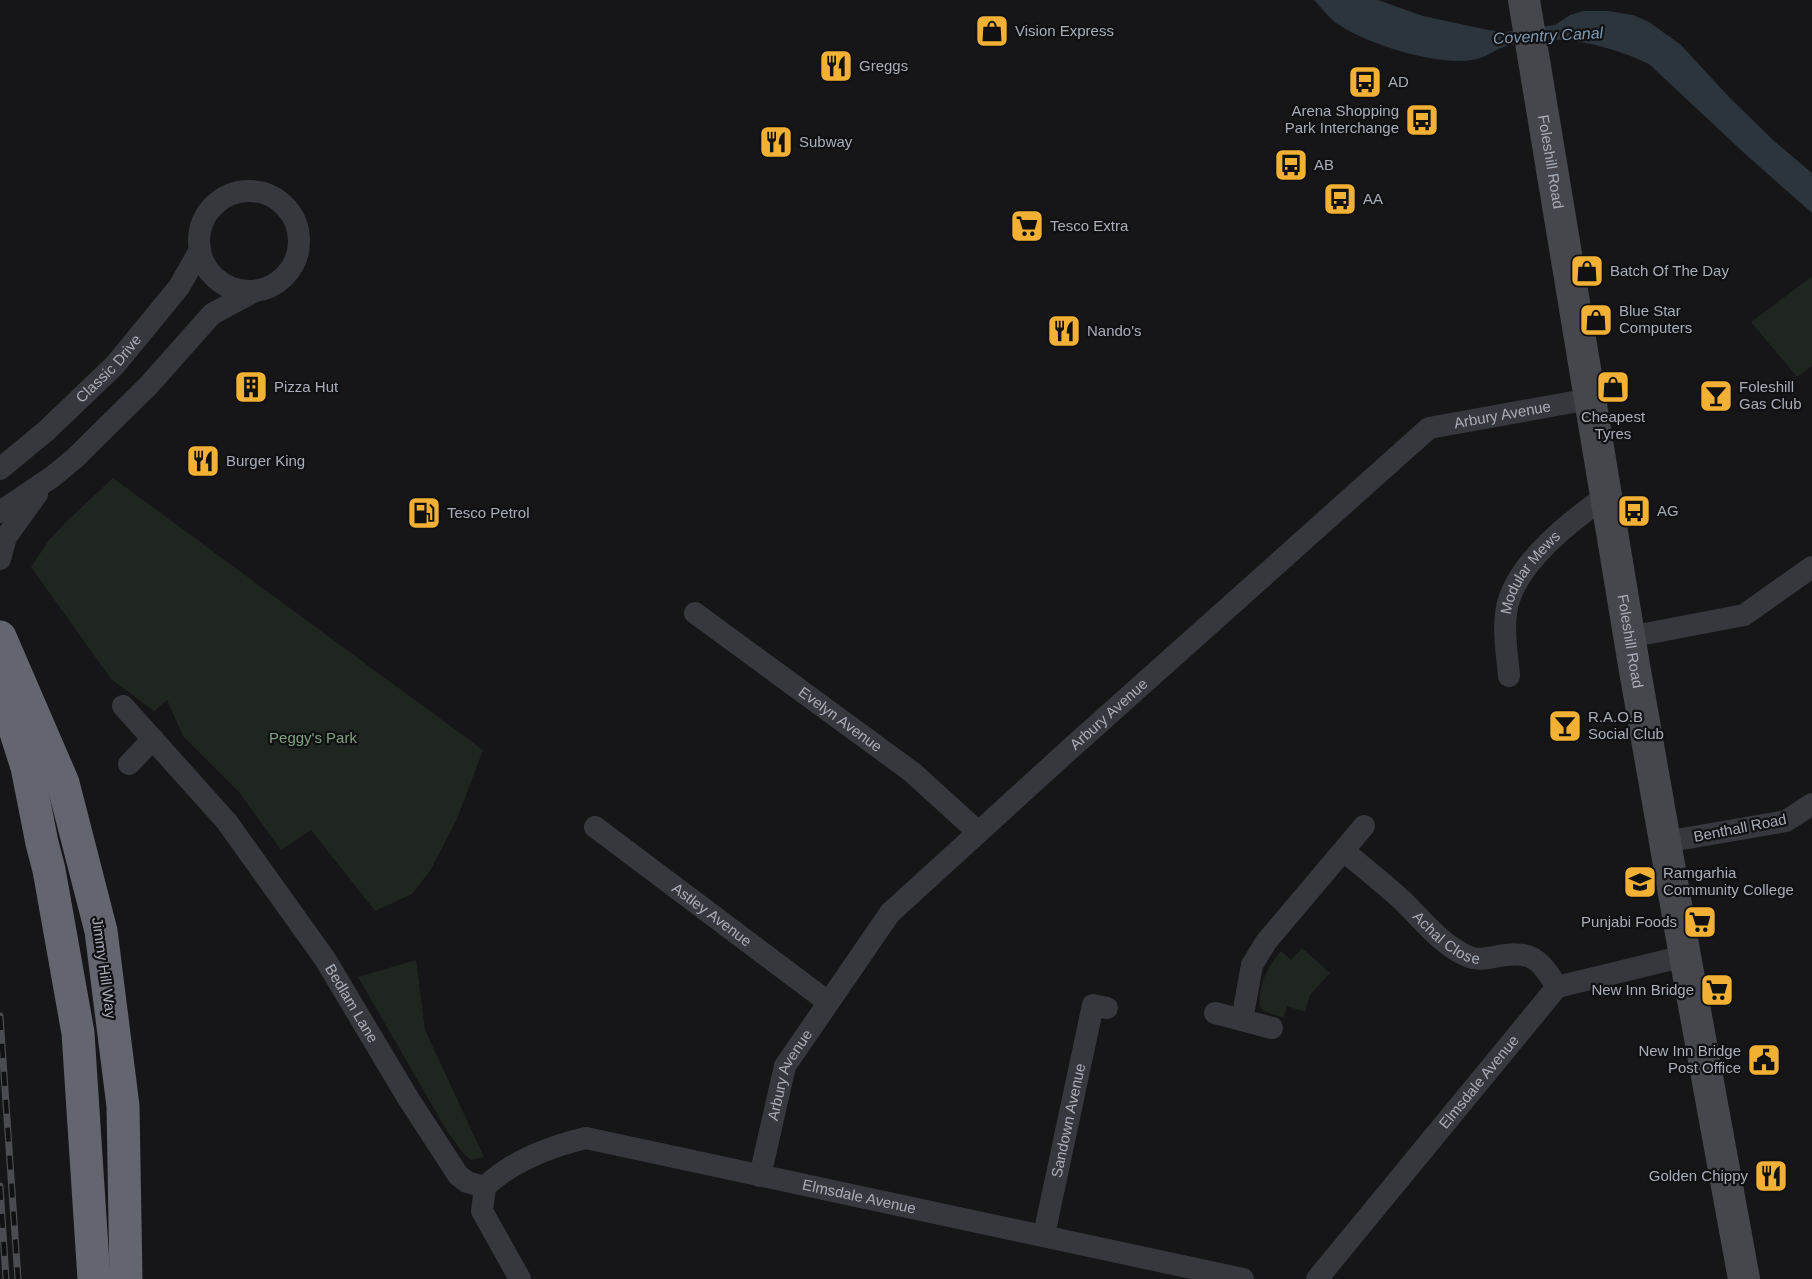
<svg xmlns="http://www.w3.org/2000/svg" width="1812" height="1279" font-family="Arial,sans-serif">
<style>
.green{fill:#1e261f}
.water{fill:#2c353c}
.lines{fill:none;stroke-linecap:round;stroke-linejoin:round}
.street{stroke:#37383d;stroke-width:22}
.secondary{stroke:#45474d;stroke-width:32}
.highway{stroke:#63666e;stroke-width:33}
.rail-casing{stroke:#4a4c52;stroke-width:7}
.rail{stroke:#111113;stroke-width:4.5;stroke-dasharray:14;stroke-linecap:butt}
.labels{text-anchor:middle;stroke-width:4.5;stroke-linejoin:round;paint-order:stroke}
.poi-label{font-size:15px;fill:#a8adb8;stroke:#111113;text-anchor:start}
.street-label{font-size:15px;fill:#a8adb8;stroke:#111113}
.park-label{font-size:15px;fill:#7fa381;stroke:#111113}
.water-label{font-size:16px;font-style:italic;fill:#7f9bb3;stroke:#111113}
</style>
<rect width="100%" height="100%" fill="#161618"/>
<!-- green -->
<g class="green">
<path d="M 1812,276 L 1812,366 L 1797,377 L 1751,322 Z"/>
<path d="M 113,478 L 483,750 L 457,819 L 430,871 L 412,894 L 375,911 L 311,830 L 281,850 L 239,792 L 183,736 L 167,700 L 154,711 L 111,679 L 31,567 L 49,540 L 68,520 Z"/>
<path d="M 1302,948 L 1330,973 L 1310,995 L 1305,1012 L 1287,1006 L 1284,1018 L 1264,1011 L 1260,1007 C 1258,986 1267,967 1281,951 L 1291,960 Z"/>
<path d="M 416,960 L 425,1030 L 484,1157 L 471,1160 L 463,1153 L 447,1131 L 358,977 Z"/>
</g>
<!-- water -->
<path class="water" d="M 1314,0 L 1378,0 L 1423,16 L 1488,30 L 1505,32 L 1555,25 L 1570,15 L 1583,11 L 1608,11 L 1633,15 L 1649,22 L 1681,45 L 1729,97 L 1773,140 L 1812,173 L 1812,213 L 1743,152 L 1649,64 C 1621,51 1593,42 1561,40 C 1551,39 1516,43 1506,46 C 1496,49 1488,56 1477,59 C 1441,68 1366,44 1336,23 C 1328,17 1321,7 1314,0 Z"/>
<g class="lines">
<!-- street -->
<g class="street">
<circle cx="249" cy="241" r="50"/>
<path id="s1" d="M 0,469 L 46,431 L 115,365 L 179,287 L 200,250"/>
<path d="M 0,512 L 52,477 L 74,459 L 149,385 L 212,314 L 255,291"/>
<path d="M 0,559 L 6,537 L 37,494"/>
<path id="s2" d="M 695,613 L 912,772 L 978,832"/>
<path d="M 1629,637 L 1744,615 L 1812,567"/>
<path id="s3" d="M 1509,676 C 1507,653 1502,626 1508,603 C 1520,560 1571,521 1606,496"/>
<path id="s4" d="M 123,706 L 227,822 L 325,959 L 408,1098 L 458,1175 L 467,1182 L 485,1187 L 482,1211 L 520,1279"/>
<path d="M 129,764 L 153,739"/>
<path id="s5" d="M 595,827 L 828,1002"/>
<path d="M 1665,842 L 1786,821 L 1812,804"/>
<path id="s6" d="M 1345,852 C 1364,868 1385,884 1404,902 C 1423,921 1442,945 1467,956 C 1475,960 1485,959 1494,957 C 1530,950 1538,956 1557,987"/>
<path d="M 1215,1013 L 1242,1020"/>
<path d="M 1272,1028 L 1242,1020 L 1252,965 L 1266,942 L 1364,826"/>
<path id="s7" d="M 760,1176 L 785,1066 L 890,913 L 1070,749 L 1429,428 L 1590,399"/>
<path id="s8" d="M 485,1187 C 510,1162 551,1146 586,1138 L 1243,1279"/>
<path id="s9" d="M 1044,1235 L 1093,1005 L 1107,1008"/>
<path id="s10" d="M 1317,1279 L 1557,987 L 1685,956"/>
</g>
<!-- secondary -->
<path class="secondary" id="s11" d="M 1524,0 L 1634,665 L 1685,956 L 1744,1279"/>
<!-- highway -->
<g class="highway">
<path d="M 0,637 L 63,783 L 101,931 L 123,1106 L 126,1279"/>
<path d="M 0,691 L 12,720 L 27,767 L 42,843 L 49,870 L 78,1033 L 94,1279"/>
</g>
<defs>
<g id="rail">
<path d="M 0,1016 L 18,1279"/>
<path d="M 0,1186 L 6,1279"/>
</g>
</defs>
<!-- rail casing -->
<use href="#rail" class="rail-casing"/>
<!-- rail -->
<use href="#rail" class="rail"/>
</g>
<!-- icons -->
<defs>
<symbol id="shop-square" viewBox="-11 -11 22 22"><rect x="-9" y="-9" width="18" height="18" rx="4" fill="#f2b134" stroke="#111113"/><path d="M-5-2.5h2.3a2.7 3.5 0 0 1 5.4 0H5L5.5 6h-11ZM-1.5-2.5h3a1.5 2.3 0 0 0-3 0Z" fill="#111"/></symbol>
<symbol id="restaurant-square" viewBox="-11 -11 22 22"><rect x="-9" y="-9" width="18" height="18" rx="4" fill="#f2b134" stroke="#111113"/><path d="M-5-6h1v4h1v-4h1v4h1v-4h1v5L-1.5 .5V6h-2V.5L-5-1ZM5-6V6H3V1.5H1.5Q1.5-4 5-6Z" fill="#111"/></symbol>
<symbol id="bus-square" viewBox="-11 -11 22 22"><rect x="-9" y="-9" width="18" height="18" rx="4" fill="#f2b134" stroke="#111113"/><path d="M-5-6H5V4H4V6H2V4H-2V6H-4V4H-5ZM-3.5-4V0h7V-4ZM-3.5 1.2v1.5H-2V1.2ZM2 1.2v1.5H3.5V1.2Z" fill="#111"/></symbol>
<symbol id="supermarket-square" viewBox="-11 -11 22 22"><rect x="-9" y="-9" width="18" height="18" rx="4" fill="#f2b134" stroke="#111113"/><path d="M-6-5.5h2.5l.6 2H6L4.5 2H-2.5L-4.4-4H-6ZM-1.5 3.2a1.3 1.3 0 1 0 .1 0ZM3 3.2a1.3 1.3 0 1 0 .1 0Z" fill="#111"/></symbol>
<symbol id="building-square" viewBox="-11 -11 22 22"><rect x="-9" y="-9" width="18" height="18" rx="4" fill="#f2b134" stroke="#111113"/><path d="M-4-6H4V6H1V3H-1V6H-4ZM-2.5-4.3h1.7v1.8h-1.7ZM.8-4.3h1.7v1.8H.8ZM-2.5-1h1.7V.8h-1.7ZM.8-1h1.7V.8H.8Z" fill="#111"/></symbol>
<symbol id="bar-square" viewBox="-11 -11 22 22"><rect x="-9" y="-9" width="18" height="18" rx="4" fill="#f2b134" stroke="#111113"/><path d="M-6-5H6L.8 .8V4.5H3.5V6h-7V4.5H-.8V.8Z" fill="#111"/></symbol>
<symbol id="fuel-square" viewBox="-11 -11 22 22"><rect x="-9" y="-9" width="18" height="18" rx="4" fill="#f2b134" stroke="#111113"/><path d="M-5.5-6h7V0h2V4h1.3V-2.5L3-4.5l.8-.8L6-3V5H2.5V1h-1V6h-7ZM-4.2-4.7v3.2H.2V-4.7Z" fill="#111"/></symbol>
<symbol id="school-square" viewBox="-11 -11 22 22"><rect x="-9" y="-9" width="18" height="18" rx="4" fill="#f2b134" stroke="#111113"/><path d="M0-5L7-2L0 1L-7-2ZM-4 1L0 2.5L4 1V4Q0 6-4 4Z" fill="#111"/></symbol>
<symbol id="civic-square" viewBox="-11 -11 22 22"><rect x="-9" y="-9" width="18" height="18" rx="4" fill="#f2b134" stroke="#111113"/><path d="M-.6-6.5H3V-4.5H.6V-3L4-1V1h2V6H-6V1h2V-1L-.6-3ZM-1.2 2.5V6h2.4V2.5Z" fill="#111"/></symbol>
</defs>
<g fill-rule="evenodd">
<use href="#shop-square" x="973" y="12" width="38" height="38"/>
<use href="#restaurant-square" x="817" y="47" width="38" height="38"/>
<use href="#bus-square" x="1346" y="63" width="38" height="38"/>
<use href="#bus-square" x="1403" y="101" width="38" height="38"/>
<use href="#restaurant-square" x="757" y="123" width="38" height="38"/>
<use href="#bus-square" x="1272" y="146" width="38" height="38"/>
<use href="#bus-square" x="1321" y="180" width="38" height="38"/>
<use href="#supermarket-square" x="1008" y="207" width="38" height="38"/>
<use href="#shop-square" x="1568" y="252" width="38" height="38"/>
<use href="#shop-square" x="1577" y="301" width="38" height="38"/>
<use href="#restaurant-square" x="1045" y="312" width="38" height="38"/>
<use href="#building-square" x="232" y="368" width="38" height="38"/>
<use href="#shop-square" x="1594" y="368" width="38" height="38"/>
<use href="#bar-square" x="1697" y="377" width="38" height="38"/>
<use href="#restaurant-square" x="184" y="442" width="38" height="38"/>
<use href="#bus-square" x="1615" y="492" width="38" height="38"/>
<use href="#fuel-square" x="405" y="494" width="38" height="38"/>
<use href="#bar-square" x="1546" y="707" width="38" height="38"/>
<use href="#school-square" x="1621" y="863" width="38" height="38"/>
<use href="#supermarket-square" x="1681" y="903" width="38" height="38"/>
<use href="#supermarket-square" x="1698" y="971" width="38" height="38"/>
<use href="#civic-square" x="1745" y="1041" width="38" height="38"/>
<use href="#restaurant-square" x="1752" y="1157" width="38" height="38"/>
</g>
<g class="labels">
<!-- poi labels -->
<g class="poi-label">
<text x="1015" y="36">Vision Express</text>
<text x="859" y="71">Greggs</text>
<text x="1388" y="87">AD</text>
<text x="1399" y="116" text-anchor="end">Arena Shopping<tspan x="1399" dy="17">Park Interchange</tspan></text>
<text x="799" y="147">Subway</text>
<text x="1314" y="170">AB</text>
<text x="1363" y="204">AA</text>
<text x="1050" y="231">Tesco Extra</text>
<text x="1610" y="276">Batch Of The Day</text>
<text x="1619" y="316">Blue Star<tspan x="1619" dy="17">Computers</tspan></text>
<text x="1087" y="336">Nando's</text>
<text x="274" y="392">Pizza Hut</text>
<text x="1739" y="392">Foleshill<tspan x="1739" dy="17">Gas Club</tspan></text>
<text x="1613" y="422" text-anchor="middle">Cheapest<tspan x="1613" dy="17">Tyres</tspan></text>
<text x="226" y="466">Burger King</text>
<text x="1657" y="516">AG</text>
<text x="447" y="518">Tesco Petrol</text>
<text x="1588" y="722">R.A.O.B<tspan x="1588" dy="17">Social Club</tspan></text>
<text x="1663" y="878">Ramgarhia<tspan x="1663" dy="17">Community College</tspan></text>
<text x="1677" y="927" text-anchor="end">Punjabi Foods</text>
<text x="1694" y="995" text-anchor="end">New Inn Bridge</text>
<text x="1741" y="1056" text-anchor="end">New Inn Bridge<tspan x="1741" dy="17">Post Office</tspan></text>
<text x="1748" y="1181" text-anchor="end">Golden Chippy</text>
</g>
<!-- street labels -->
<g class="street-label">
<text dy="5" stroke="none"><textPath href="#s11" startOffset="164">Foleshill Road</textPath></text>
<text dy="5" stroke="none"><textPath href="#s1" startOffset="148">Classic Drive</textPath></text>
<text dy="5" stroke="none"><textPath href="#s7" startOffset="1098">Arbury Avenue</textPath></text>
<text dy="5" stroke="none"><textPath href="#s3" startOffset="111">Modular Mews</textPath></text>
<text dy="5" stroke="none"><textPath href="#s11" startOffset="650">Foleshill Road</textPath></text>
<text dy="5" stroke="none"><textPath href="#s7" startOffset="594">Arbury Avenue</textPath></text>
<text dy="5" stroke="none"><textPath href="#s2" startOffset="180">Evelyn Avenue</textPath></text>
<text transform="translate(1740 828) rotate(-11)" y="5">Benthall Road</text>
<text dy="5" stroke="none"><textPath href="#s5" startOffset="146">Astley Avenue</textPath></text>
<text dy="5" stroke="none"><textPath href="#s6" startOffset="134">Achal Close</textPath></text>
<text transform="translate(104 968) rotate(82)" y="5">Jimmy Hill Way</text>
<text dy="5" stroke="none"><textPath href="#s4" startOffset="376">Bedlam Lane</textPath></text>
<text dy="5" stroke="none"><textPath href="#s7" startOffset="106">Arbury Avenue</textPath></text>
<text dy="5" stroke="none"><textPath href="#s10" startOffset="255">Elmsdale Avenue</textPath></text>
<text dy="5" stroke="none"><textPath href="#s9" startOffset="117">Sandown Avenue</textPath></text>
<text dy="5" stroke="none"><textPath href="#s8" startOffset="393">Elmsdale Avenue</textPath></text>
</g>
<!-- park labels -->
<g class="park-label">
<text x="313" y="743">Peggy's Park</text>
</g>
<!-- water labels -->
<g class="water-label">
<text transform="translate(1548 35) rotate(-3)" y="6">Coventry Canal</text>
</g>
</g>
</svg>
